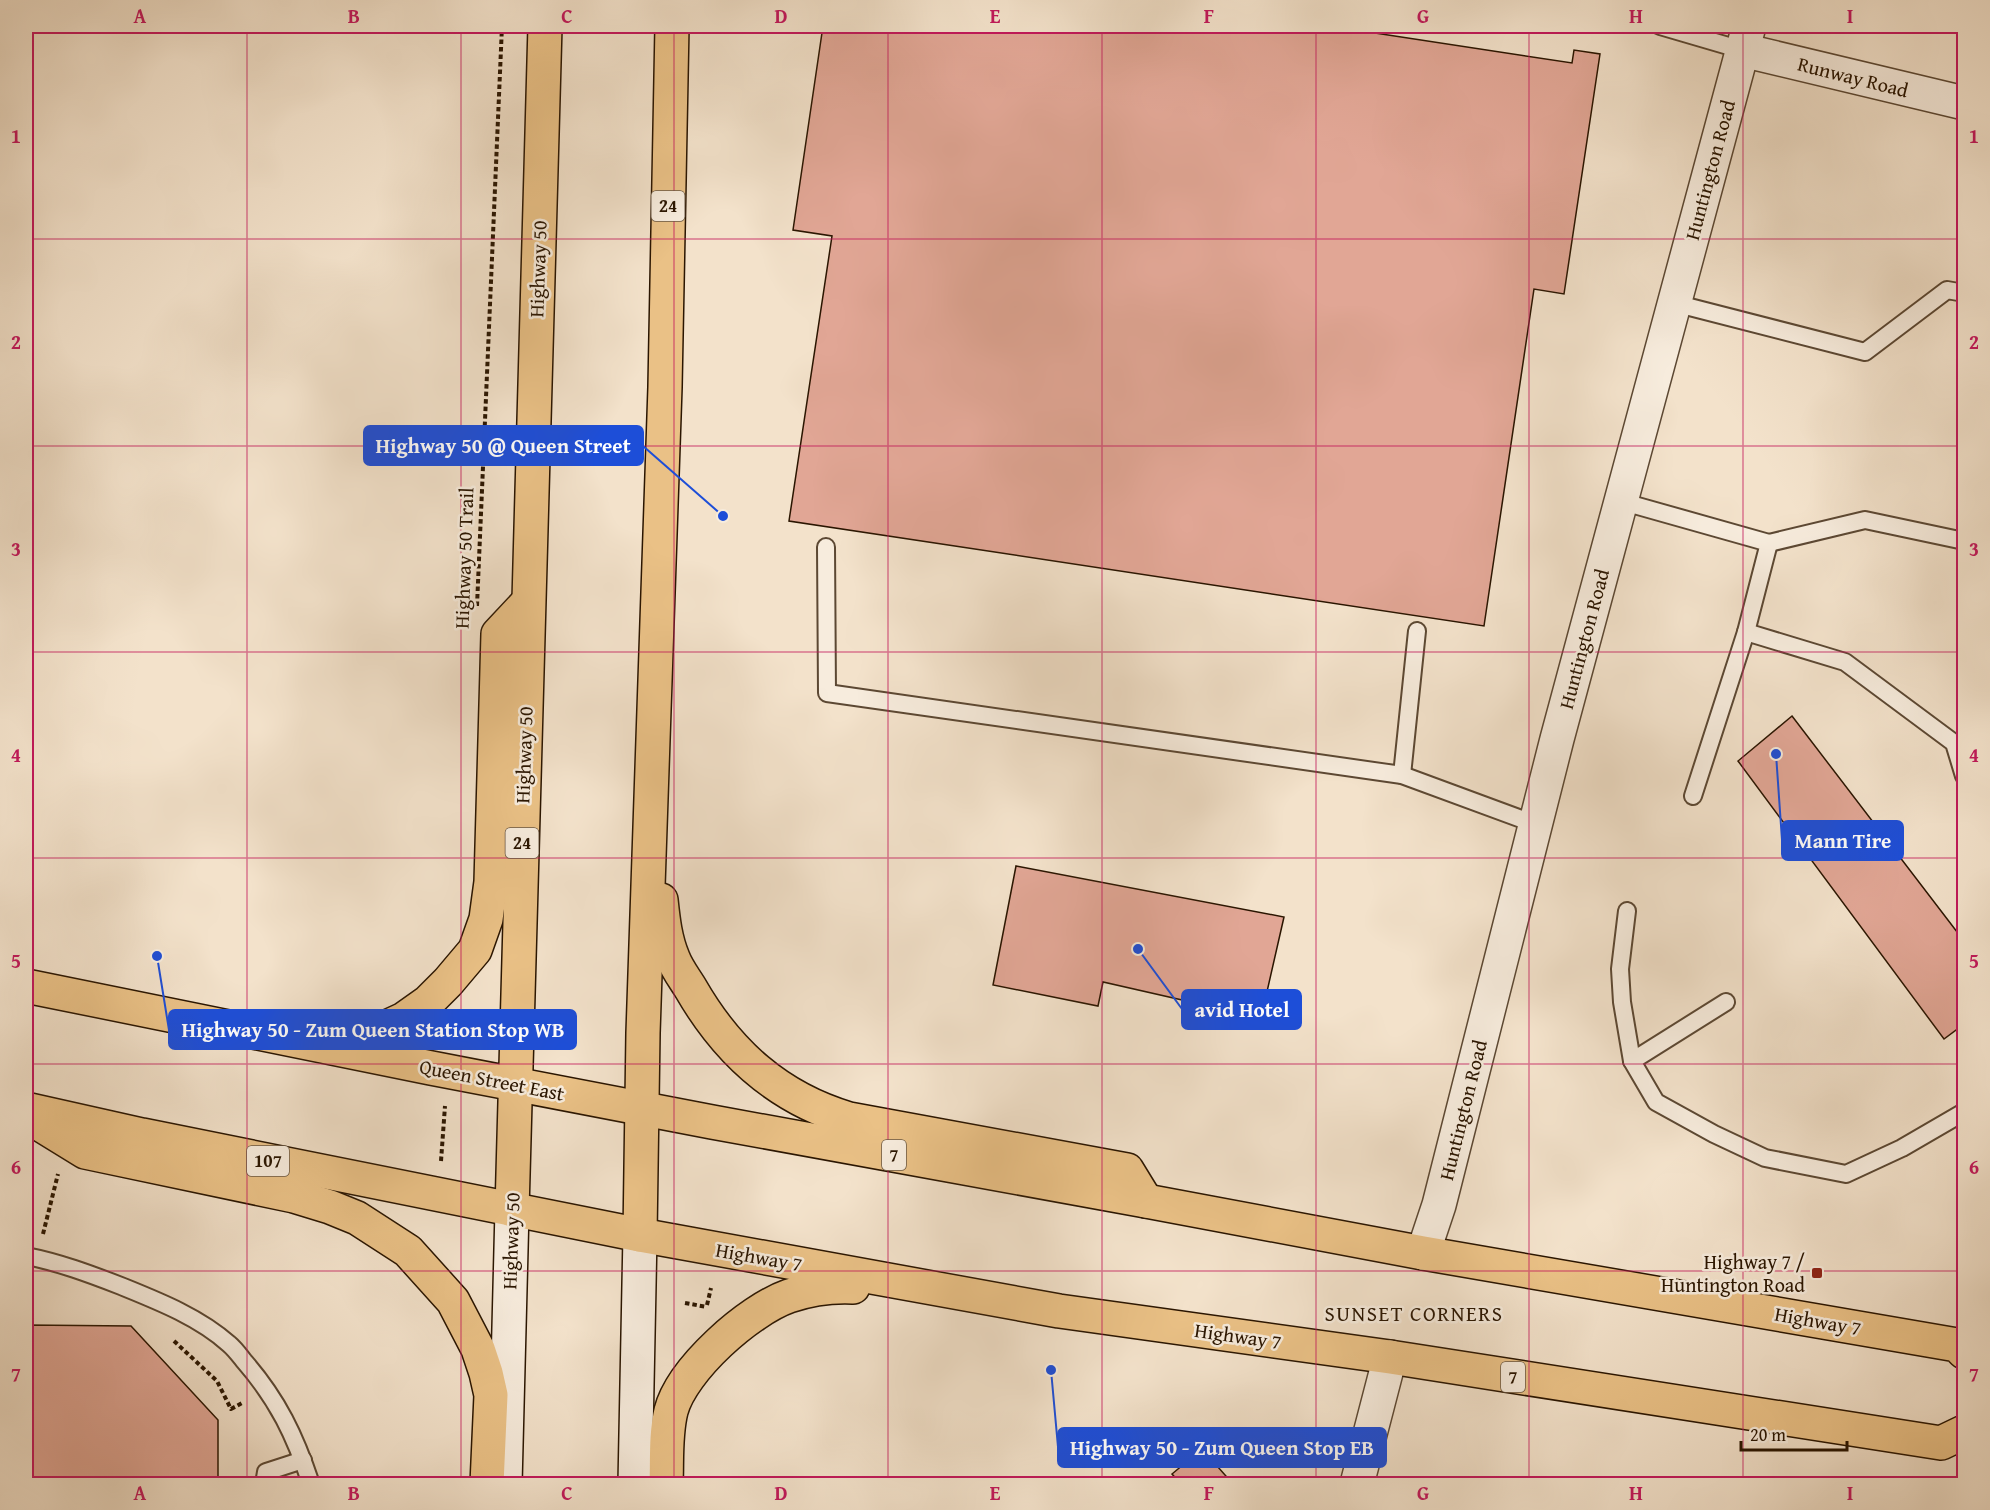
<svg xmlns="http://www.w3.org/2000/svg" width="1990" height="1510" font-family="'Gentium Book Plus',serif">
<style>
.building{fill:#e1a695;stroke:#2a1500;stroke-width:1.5}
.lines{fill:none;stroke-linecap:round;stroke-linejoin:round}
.service-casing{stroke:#5c4833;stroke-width:20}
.minor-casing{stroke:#5c4833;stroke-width:36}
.secondary-casing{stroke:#2a1500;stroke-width:36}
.primary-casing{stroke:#2a1500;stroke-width:36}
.path{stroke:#2a1500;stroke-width:4;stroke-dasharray:4.5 3;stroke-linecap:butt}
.service{stroke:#f7ecdd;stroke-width:16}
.minor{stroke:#f7ecdd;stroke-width:33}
.secondary{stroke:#f7ecdd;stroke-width:33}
.primary{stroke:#eac186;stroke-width:33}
.grid{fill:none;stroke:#c2185b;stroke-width:1.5;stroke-opacity:0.55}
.poi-dot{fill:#8f2418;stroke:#f7ecdd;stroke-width:2}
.labels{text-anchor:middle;stroke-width:5;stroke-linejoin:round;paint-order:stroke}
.shield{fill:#f7ecdd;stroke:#685642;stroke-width:1.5}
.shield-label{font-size:18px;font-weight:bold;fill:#2a1500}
.street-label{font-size:20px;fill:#2a1500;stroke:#f7ecdd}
.poi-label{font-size:20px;fill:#2a1500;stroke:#f7ecdd;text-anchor:end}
.neighbourhood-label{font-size:21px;letter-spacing:1.5px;fill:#2a1500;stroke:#f7ecdd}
.leader{fill:none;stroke:#1d4ed8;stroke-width:2}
.callout-dot{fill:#1d4ed8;stroke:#f7ecdd;stroke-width:2}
.callout{fill:#1d4ed8;stroke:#1d4ed8;stroke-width:2}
.callout-label{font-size:21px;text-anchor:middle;font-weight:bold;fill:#fff}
.neatline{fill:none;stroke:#c2185b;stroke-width:2}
.grid-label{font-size:20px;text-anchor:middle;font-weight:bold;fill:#c2185b}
</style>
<rect width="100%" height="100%" fill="#f3e2cb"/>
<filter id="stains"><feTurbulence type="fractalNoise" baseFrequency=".00333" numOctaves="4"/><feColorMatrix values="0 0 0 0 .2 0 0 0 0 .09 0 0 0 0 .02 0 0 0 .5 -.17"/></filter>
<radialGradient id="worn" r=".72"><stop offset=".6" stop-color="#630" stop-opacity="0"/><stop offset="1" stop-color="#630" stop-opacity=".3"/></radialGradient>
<!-- building -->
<g class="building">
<path d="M 823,26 L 1329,26 L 1572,63 L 1574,50 L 1600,54 L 1564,294 L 1534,289 L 1484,626 L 789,521 L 832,236 L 793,230 Z"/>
<path d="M 1792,716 L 1964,941 L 1964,1024 L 1944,1039 L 1738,761 Z"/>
<path d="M 1016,866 L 1284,917 L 1261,1018 L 1103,982 L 1098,1006 L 993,985 Z"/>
<path d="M 26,1325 L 131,1326 L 218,1420 L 218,1484 L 26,1484 Z"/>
<path d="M 1202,1449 L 1233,1484 L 1181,1484 L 1172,1474 Z"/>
</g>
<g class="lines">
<defs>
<g id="service">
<path d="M 1660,26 L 1742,50"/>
<path d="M 1674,303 L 1865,352 L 1947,290 L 1964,293"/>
<path d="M 1620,501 L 1769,543 L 1746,632 L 1693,796"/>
<path d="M 1769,543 L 1865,520 L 1964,541"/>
<path d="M 826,547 L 827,693 L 1402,775 L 1535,824"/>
<path d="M 1746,632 L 1845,662 L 1954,743 L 1964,776"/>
<path d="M 1402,775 L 1417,631"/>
<path d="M 1627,911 L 1620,969 L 1622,1002 L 1632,1061 L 1656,1102 L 1714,1134 L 1765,1158 L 1846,1174 L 1902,1148 L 1964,1112"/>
<path d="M 1632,1061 L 1726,1002"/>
<path d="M 26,1256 C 58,1262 90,1274 121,1286 C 158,1301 199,1317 229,1344 C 235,1349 240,1356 244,1361 C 278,1400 295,1436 311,1484"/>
<path d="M 264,1484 L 266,1472 L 303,1460"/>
</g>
<g id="minor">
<path d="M 1742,50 L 1964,103"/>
<path d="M 1423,1253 L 1439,1205 L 1557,739 L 1749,26"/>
<path d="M 1357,1484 L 1390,1357"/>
</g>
<g id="secondary">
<path d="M 505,1484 L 512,1210"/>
<path d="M 635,1484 L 640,1235"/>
</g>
<g id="primary">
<path d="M 661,900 C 663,919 665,939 673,958 C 677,969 685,979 691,989 C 728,1053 778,1098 849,1119 L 1127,1170 L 1146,1201"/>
<path d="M 26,986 L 431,1068 L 712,1122 L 1146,1201 L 1423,1253 L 1957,1345 L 1964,1352"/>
<path d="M 329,1036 L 349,1039 L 380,1030 L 404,1019 L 428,1002 L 448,982 L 475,950 L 486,919 L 491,882 L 498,634 L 528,602"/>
<path d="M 26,1109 L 142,1135 L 640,1235 L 1059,1311 L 1390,1357 L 1941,1443 L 1964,1432"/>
<path d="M 33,1120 L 85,1152 L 294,1196 L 330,1207 L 357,1218 L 408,1251 L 453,1301 L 478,1349 L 486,1373 L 491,1395 L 487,1484"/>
<path d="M 512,1210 L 545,26"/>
<path d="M 640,1235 L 643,1033 L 665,387 L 672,26"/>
<path d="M 666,1484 C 667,1461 665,1435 671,1411 C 682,1369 749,1310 789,1296 C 810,1289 831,1286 853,1287"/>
</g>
</defs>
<!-- service casing -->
<use href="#service" class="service-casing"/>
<!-- minor casing -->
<use href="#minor" class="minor-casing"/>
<!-- secondary casing -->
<use href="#secondary" class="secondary-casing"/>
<!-- primary casing -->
<use href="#primary" class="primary-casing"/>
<!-- path -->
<g class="path">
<path d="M 477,606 L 502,26"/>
<path d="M 460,1019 L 473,1019"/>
<path d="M 441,1161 L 445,1106"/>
<path d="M 43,1234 L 58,1174"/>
<path d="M 685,1303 L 707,1307"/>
<path d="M 707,1305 L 711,1288"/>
<path d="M 174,1341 L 217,1381 L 231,1409 L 244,1402"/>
</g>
<!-- service -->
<use href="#service" class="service"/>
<!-- minor -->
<use href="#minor" class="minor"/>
<!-- secondary -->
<use href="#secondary" class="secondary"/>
<!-- primary -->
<use href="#primary" class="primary"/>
</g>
<!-- grid -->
<path class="grid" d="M 247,26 L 247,1484M 461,26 L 461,1484M 674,26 L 674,1484M 888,26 L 888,1484M 1102,26 L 1102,1484M 1316,26 L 1316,1484M 1529,26 L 1529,1484M 1743,26 L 1743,1484M 26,239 L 1964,239M 26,446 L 1964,446M 26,652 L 1964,652M 26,858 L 1964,858M 26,1064 L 1964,1064M 26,1271 L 1964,1271"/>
<!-- markers -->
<rect class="poi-dot" x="1811" y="1267" width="12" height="12" rx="3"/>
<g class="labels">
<!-- shield labels -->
<g class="shield">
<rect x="651.5" y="191" width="33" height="30" rx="4.5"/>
<rect x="505.5" y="828" width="33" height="30" rx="4.5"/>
<rect x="882" y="1140" width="24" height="30" rx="4.5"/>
<rect x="247" y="1146" width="42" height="30" rx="4.5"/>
<rect x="1501" y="1362" width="24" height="30" rx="4.5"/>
</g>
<g class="shield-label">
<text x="668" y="212">24</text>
<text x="522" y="849">24</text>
<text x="894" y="1161">7</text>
<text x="268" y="1167">107</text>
<text x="1513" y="1383">7</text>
</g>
<!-- street labels -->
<g class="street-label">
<text transform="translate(1853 77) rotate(14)" y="7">Runway Road</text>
<text transform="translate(1710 170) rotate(-75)" y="7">Huntington Road</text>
<text transform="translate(538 269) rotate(-88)" y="7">Highway 50</text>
<text transform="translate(464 558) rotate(-88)" y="7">Highway 50 Trail</text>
<text transform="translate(1584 639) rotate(-75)" y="7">Huntington Road</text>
<text transform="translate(524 755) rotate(-88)" y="7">Highway 50</text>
<text transform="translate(492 1080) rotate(11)" y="7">Queen Street East</text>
<text transform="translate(1463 1110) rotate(-76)" y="7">Huntington Road</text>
<text transform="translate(511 1241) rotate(-88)" y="7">Highway 50</text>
<text transform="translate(759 1257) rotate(10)" y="7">Highway 7</text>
<text transform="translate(1818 1321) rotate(10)" y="7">Highway 7</text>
<text transform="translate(1238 1336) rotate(8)" y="7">Highway 7</text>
</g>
<!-- poi labels -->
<g class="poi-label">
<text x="1805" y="1269">Highway 7 /<tspan x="1805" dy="23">Huntington Road</tspan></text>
</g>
<!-- neighbourhood labels -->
<g class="neighbourhood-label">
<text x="1414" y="1321">SUNSET CORNERS</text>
</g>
</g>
<!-- callouts -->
<path class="leader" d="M723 516L643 446M1776 754L1782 840M1138 949L1182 1009M157 956L169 1030M1051 1370L1058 1447"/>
<g class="callout-dot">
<circle cx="723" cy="516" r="6"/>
<circle cx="1776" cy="754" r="6"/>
<circle cx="1138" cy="949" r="6"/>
<circle cx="157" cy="956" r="6"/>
<circle cx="1051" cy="1370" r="6"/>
</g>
<g class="callout">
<rect x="364" y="426" width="279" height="39" rx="6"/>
<rect x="1782" y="821" width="121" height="39" rx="6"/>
<rect x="1182" y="990" width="119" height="39" rx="6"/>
<rect x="169" y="1010" width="407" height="39" rx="6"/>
<rect x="1058" y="1428" width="328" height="39" rx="6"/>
</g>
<g class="callout-label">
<text x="503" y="453">Highway 50 @ Queen Street</text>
<text x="1843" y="848">Mann Tire</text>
<text x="1242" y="1017">avid Hotel</text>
<text x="373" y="1037">Highway 50 - Zum Queen Station Stop WB</text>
<text x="1222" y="1455">Highway 50 - Zum Queen Stop EB</text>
</g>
<!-- margin -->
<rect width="1990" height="1510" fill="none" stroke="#f3e2cb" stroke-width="66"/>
<!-- scale -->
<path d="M1741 1441v9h106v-9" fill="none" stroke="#2a1500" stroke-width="3"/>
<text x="1750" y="1441" font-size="18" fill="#2a1500" stroke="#f7ecdd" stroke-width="4.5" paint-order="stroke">20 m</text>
<rect x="33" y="33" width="1924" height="1444" class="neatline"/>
<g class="grid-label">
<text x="140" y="23">A</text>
<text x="354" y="23">B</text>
<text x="567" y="23">C</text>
<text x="781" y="23">D</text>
<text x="995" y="23">E</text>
<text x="1209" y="23">F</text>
<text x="1423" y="23">G</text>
<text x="1636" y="23">H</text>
<text x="1850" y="23">I</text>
<text x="16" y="143">1</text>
<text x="1974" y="143">1</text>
<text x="16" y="349">2</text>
<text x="1974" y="349">2</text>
<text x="16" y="556">3</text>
<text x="1974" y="556">3</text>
<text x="16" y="762">4</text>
<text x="1974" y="762">4</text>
<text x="16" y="968">5</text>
<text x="1974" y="968">5</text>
<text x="16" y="1174">6</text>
<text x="1974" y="1174">6</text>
<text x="16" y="1381">7</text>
<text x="1974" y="1381">7</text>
<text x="140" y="1500">A</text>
<text x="354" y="1500">B</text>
<text x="567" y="1500">C</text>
<text x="781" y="1500">D</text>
<text x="995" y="1500">E</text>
<text x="1209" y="1500">F</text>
<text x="1423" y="1500">G</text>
<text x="1636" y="1500">H</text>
<text x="1850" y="1500">I</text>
</g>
<rect width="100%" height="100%" filter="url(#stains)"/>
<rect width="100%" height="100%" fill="url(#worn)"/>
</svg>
